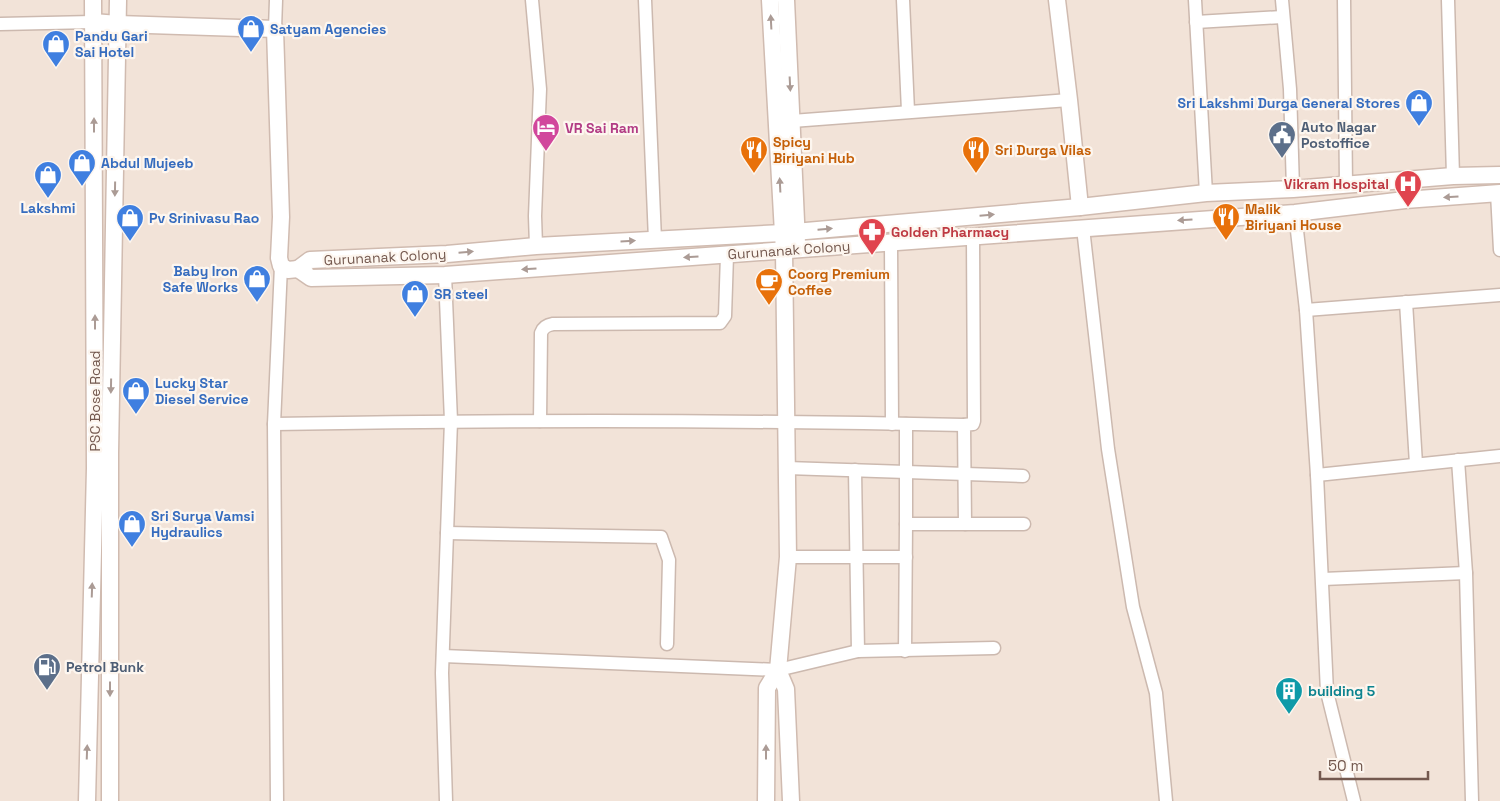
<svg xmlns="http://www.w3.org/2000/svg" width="1500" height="801" font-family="'Space Grotesk',sans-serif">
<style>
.residential{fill:#f2e3d8}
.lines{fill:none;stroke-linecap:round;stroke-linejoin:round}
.street-casing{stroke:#ccb9af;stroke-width:15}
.secondary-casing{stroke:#d0bbb0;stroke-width:19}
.street{stroke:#fff;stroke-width:12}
.secondary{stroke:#fff;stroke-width:16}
.oneway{fill:#ab9b95}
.labels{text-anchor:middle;stroke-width:4.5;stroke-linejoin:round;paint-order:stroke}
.shop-label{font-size:14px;font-weight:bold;fill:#366cbe;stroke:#fdf6ef;text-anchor:start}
.service-label{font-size:14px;font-weight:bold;fill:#4e5e75;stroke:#fdf6ef;text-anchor:start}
.hotel-label{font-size:14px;font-weight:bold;fill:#b23c85;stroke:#fdf6ef;text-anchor:start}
.food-label{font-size:14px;font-weight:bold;fill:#c56008;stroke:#fdf6ef;text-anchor:start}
.health-label{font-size:14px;font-weight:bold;fill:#be3a42;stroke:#fdf6ef;text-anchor:end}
.street-label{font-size:14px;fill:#73584e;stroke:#fdf6ef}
.culture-label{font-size:14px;font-weight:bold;fill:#0d838f;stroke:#fdf6ef;text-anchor:start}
</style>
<rect width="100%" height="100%" fill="#fbf2e9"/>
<!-- residential -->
<rect class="residential" x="0" y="0" width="1500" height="801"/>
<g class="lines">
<defs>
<g id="street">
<path d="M 532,0 L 540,89 L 535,216 L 536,246"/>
<path d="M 645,0 L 655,240"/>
<path d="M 903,0 L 908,111"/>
<path d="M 1195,0 L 1206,193"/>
<path d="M 1282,0 L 1290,89 L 1293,189"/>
<path d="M 1344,0 L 1346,185"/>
<path d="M 1448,0 L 1453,176"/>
<path d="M 1196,22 L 1282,17"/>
<path d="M 0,24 L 93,22"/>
<path d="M 275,29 L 276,0"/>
<path d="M 792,121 L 1069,100"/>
<path d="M 1497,193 L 1500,250"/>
<path d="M 1295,213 L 1306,310 L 1317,475 L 1327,692 L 1354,801"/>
<path d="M 1083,228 L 1108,449 L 1133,607 L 1156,693 L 1166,801"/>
<path d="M 891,243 L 892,424"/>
<path d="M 445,275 L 451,421 L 442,673 L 446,801"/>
<path d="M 1406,302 L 1416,464"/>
<path d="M 1306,310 L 1500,295"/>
<path d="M 540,421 L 541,333 C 543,327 547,325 553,324 L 720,323 L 725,316 L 727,255"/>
<path d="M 274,424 C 504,420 734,420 964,425"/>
<path d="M 1458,460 L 1466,573 L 1472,801"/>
<path d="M 787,468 L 1023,476"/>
<path d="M 855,470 L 858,651"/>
<path d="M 1317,475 L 1500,456"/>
<path d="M 906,524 L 906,424"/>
<path d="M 965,524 L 964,425 L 973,424 L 974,421 L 973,237"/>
<path d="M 447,533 L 661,537 L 669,560 L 667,644"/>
<path d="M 788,557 L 906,557"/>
<path d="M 1323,579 L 1466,573"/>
<path d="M 905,651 L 906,524 L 1024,524"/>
<path d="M 443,656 L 778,670 L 858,651 L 994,648"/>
<path d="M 277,801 L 274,424 L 281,266"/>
</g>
<g id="secondary">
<path d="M 786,0 L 797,243"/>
<path d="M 1057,0 L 1069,100 L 1080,207"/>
<path d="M 93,22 L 118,24 L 275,29 L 281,217 L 279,258 L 281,266 L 288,270 L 298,269"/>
<path d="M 298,269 L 310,260 L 447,254 L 536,246 L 783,233 L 1080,207 L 1206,193 L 1293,189 L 1453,176 L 1500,175"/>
<path d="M 298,269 L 311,278 L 445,275 L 1295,213 L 1405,200 L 1500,193"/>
<path d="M 778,670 L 786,689 L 791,801"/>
<path d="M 87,801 L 95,468 L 93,0"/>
<path d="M 110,801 L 110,453 L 118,0"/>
<path d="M 766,801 L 767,688 L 778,670 L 788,557 L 784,251 L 770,0"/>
</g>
</defs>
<!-- street casing -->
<use href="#street" class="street-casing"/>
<!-- secondary casing -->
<use href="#secondary" class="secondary-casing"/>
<!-- street -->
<use href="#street" class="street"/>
<!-- secondary -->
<use href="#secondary" class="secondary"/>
</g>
<!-- one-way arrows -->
<defs><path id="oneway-solid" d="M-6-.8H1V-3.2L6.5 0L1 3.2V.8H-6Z" transform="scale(1.25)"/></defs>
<g class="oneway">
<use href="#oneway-solid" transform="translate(771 22) rotate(-93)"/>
<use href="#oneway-solid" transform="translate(790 84) rotate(87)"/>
<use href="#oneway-solid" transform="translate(94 125) rotate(-90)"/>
<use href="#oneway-solid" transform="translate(780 185) rotate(-93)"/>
<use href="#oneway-solid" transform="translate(115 189) rotate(91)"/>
<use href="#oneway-solid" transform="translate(1451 197) rotate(176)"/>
<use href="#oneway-solid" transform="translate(987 215) rotate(-5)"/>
<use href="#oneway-solid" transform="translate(1185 220) rotate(176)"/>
<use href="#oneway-solid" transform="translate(825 229) rotate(-5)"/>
<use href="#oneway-solid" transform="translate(628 241) rotate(-3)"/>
<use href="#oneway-solid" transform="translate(466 252) rotate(-5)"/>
<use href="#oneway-solid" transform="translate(691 257) rotate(176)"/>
<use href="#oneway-solid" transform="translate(529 269) rotate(176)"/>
<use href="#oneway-solid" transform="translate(95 322) rotate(-90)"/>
<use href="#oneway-solid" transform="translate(111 386) rotate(91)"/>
<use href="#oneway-solid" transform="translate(92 590) rotate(-88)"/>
<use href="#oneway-solid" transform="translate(110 689) rotate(90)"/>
<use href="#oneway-solid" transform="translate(87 752) rotate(-88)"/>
<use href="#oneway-solid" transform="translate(766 752) rotate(-90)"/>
</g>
<!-- icons -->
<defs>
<symbol id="shop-pin" viewBox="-11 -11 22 30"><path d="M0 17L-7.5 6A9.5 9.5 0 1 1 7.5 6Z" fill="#3f7fe0" stroke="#fdf6ef"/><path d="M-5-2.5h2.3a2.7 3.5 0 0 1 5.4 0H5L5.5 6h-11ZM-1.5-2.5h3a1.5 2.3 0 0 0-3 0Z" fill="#fff"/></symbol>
<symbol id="hotel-pin" viewBox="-11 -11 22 30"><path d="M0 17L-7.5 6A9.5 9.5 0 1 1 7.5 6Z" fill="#d1479c" stroke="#fdf6ef"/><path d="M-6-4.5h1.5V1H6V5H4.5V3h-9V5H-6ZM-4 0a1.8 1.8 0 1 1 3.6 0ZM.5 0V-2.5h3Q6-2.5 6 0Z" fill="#fff"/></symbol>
<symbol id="civic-pin" viewBox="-11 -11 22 30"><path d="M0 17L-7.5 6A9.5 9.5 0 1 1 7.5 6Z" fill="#5c6f8a" stroke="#fdf6ef"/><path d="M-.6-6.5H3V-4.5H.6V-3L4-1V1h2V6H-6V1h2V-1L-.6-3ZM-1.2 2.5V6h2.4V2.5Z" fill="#fff"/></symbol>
<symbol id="restaurant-pin" viewBox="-11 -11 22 30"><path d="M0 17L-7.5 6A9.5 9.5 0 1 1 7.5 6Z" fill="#e8710a" stroke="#fdf6ef"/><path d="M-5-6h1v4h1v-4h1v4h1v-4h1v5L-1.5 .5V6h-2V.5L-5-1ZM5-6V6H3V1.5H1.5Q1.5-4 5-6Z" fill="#fff"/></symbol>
<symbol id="hospital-pin" viewBox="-11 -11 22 30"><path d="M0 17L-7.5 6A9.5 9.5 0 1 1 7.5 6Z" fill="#e0444e" stroke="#fdf6ef"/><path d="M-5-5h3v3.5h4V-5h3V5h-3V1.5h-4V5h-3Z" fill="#fff"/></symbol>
<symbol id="pharmacy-pin" viewBox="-11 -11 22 30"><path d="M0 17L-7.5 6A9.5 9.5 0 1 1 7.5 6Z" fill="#e0444e" stroke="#fdf6ef"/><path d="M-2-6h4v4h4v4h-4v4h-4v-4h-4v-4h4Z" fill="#fff"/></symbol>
<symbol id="cafe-pin" viewBox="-11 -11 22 30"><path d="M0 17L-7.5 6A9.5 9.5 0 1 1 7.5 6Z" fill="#e8710a" stroke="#fdf6ef"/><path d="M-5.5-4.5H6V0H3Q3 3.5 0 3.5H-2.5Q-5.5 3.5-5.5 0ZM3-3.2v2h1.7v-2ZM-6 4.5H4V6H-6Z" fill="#fff"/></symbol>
<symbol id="fuel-pin" viewBox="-11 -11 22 30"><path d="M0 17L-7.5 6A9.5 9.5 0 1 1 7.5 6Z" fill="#5c6f8a" stroke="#fdf6ef"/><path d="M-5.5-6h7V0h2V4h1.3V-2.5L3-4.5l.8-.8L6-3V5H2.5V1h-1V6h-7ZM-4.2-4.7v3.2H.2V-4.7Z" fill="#fff"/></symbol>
<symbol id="building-pin" viewBox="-11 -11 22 30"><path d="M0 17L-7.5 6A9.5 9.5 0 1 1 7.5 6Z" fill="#0f9aa8" stroke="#fdf6ef"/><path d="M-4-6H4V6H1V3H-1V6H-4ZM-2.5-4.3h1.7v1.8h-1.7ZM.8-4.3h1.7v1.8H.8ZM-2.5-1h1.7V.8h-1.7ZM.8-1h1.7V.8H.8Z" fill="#fff"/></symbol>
</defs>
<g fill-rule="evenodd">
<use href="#shop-pin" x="235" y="13" width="32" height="43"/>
<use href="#shop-pin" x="40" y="28" width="32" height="43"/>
<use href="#shop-pin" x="1403" y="87" width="32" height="43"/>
<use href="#hotel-pin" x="530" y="112" width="32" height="43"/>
<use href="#civic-pin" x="1266" y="119" width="32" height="43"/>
<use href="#restaurant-pin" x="738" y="134" width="32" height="43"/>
<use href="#restaurant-pin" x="960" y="134" width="32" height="43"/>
<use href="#shop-pin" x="66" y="147" width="32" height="43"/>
<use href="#shop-pin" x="32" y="159" width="32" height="43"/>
<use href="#hospital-pin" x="1392" y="168" width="32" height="43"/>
<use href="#restaurant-pin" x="1210" y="201" width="32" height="43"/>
<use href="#shop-pin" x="114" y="202" width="32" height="43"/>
<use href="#pharmacy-pin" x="856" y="216" width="32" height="43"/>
<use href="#shop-pin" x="241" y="263" width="32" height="43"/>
<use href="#cafe-pin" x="753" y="266" width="32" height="43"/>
<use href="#shop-pin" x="399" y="278" width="32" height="43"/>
<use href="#shop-pin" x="120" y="375" width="32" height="43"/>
<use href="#shop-pin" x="116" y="508" width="32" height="43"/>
<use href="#fuel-pin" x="31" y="651" width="32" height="43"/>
<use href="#building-pin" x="1273" y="675" width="32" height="43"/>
</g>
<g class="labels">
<!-- shop labels -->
<g class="shop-label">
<text x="270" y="34">Satyam Agencies</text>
<text x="75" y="41">Pandu Gari<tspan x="75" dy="16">Sai Hotel</tspan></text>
<text x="1400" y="108" text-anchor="end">Sri Lakshmi Durga General Stores</text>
<text x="101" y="168">Abdul Mujeeb</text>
<text x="48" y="213" text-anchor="middle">Lakshmi</text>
<text x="149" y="223">Pv Srinivasu Rao</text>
<text x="238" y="276" text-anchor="end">Baby Iron<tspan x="238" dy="16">Safe Works</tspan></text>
<text x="434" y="299">SR steel</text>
<text x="155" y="388">Lucky Star<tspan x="155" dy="16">Diesel Service</tspan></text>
<text x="151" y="521">Sri Surya Vamsi<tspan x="151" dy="16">Hydraulics</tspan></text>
</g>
<!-- service labels -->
<g class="service-label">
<text x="1301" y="132">Auto Nagar<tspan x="1301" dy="16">Postoffice</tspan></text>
<text x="66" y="672">Petrol Bunk</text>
</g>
<!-- hotel labels -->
<g class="hotel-label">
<text x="565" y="133">VR Sai Ram</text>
</g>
<!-- food labels -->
<g class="food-label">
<text x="773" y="147">Spicy<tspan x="773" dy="16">Biriyani Hub</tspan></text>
<text x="995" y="155">Sri Durga Vilas</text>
<text x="1245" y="214">Malik<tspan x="1245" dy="16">Biriyani House</tspan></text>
<text x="788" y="279">Coorg Premium<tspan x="788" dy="16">Coffee</tspan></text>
</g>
<!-- health labels -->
<g class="health-label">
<text x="1389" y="189">Vikram Hospital</text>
<text x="891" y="237" text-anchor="start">Golden Pharmacy</text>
</g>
<!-- street labels -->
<g class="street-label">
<text transform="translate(789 250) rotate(-4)" y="5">Gurunanak Colony</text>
<text transform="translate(385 257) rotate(-3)" y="5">Gurunanak Colony</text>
<text transform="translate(95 401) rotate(-90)" y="5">PSC Bose Road</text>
</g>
<!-- culture labels -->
<g class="culture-label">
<text x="1308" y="696">building 5</text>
</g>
</g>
<!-- scale -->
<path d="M1320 771v8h108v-8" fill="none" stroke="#73584e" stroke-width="2.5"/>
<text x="1328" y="771" font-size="15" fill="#73584e" stroke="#fdf6ef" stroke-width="4" paint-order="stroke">50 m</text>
</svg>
